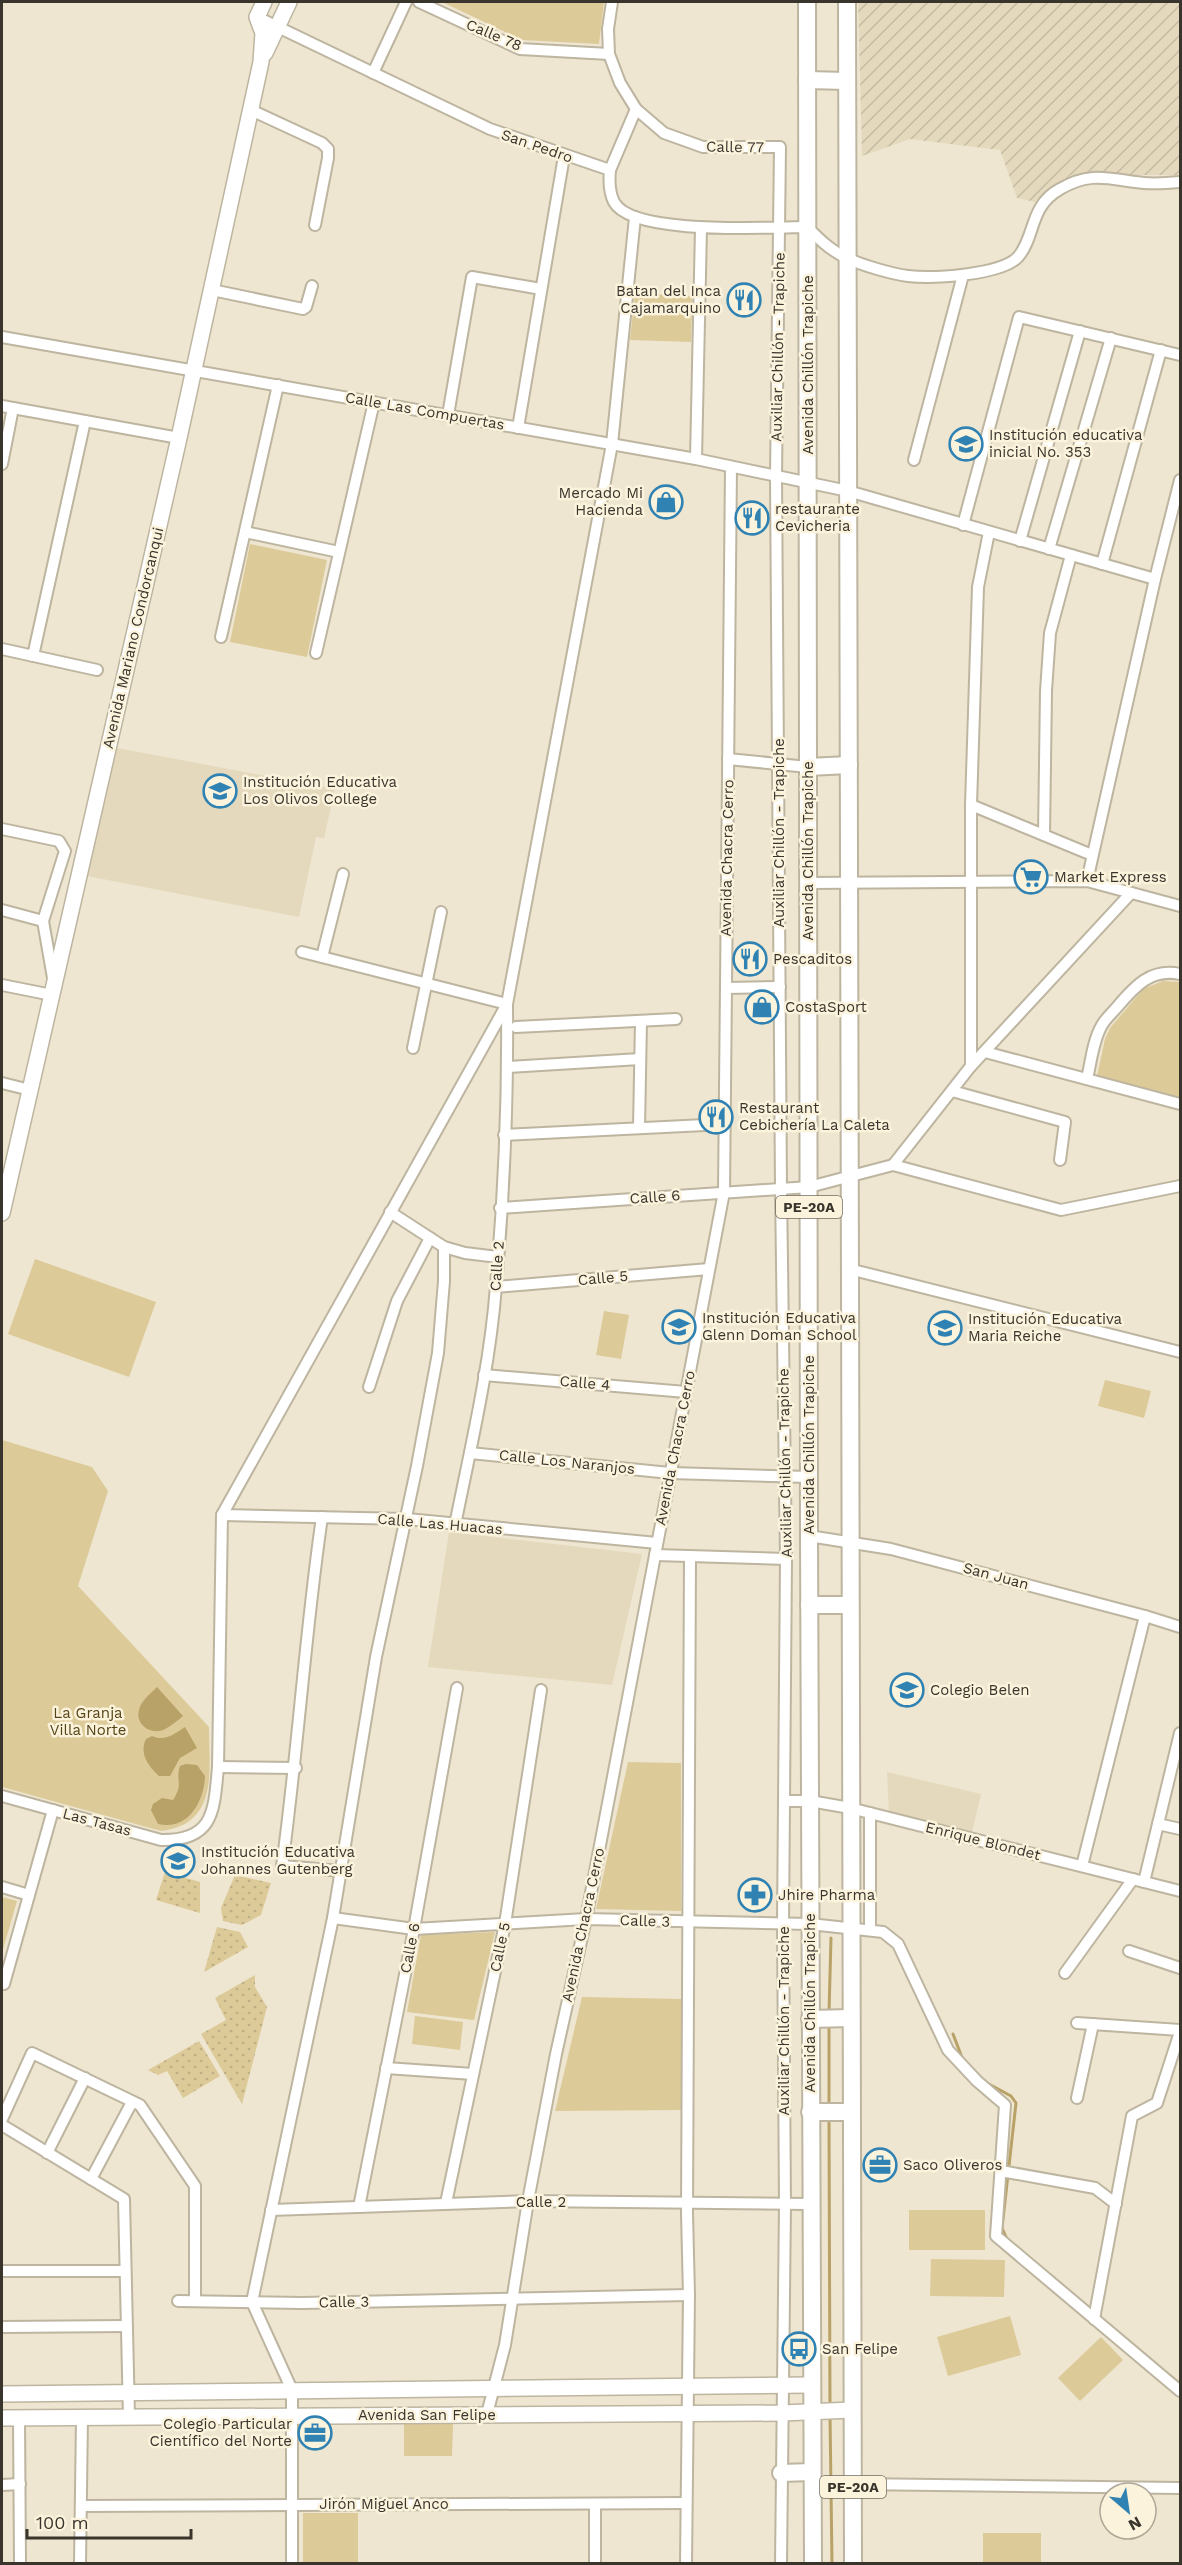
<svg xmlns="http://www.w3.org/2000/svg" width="1182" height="2565" font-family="'Work Sans',sans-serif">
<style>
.built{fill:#e4d9bd}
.industrial{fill:url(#industrial-furrows)}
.grass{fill:url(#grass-dots)}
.park{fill:#ddca99}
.water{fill:#b9a268}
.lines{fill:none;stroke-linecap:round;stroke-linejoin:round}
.stream{stroke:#b9a268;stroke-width:3}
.street-casing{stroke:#bdb5a0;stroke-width:14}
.secondary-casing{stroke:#bdb5a0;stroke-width:18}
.primary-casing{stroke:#bdb5a0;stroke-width:20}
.street{stroke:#fff;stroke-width:10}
.secondary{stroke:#fff;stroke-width:15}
.primary{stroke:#fff;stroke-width:16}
.labels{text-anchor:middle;stroke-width:5;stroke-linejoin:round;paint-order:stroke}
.shield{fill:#fcf3dd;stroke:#746e62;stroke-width:1.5}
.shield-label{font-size:14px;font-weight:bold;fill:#39352d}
.street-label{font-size:15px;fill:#39352d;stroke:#fcf3dd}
.poi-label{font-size:15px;fill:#39352d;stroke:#fcf3dd;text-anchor:start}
.park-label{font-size:15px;fill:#554416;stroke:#fcf3dd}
</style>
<defs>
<pattern id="industrial-furrows" width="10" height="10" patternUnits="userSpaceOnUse" patternTransform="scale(1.5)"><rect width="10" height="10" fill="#e4d9bd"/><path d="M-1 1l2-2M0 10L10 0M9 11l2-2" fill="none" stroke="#c4bba3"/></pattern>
<pattern id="grass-dots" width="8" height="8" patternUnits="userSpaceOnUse" patternTransform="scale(1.5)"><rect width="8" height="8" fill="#ddca99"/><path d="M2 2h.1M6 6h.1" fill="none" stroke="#beae84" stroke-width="1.8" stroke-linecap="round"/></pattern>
</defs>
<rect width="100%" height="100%" fill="#eee6d0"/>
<!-- built -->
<g class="built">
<path d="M 117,748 L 335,789 L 324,838 L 316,837 L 299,917 L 87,876 Z"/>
<path d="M 449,1532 L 642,1554 L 612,1685 L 428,1667 Z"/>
<path d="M 887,1772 L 981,1794 L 972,1832 L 889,1814 Z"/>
</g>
<!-- industrial -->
<path class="industrial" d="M 858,2 L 1180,2 L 1180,175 L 1071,175 L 1035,202 L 1017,198 L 1000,150 L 910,139 L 862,156 Z"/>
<!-- grass -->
<g class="grass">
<path d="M 165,1872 L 200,1882 L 200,1913 L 156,1900 Z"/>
<path d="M 235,1875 L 271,1883 L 261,1915 L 242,1925 L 223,1921 L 221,1908 Z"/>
<path d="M 217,1927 L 240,1932 L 248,1947 L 204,1972 Z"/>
<path d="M 255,1975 L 255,1987 L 267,2007 L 242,2104 L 201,2034 L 226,2020 L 215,1998 Z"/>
<path d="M 199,2041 L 220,2076 L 183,2098 L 167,2071 L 158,2075 L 148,2070 Z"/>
</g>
<!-- park -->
<g class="park">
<path d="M 442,2 L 604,2 L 599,44 L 522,40 Z"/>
<path d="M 635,293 L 692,296 L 691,342 L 630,340 Z"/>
<path d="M 250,544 L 327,560 L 307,657 L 230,642 Z"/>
<path d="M 1163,981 L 1180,982 L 1180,1098 L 1097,1076 L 1105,1039 L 1110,1028 L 1143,989 Z"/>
<path d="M 35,1259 L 156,1302 L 129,1377 L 8,1334 Z"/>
<path d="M 604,1311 L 629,1315 L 621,1359 L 596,1355 Z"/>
<path d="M 1105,1380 L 1151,1391 L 1144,1418 L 1098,1406 Z"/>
<path d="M 2,1440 L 92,1467 L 108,1491 L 78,1586 L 209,1727 C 209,1771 219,1824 161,1831 L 2,1787 Z"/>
<path d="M 628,1762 L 681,1763 L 681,1911 L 596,1909 Z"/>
<path d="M 2,1897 L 17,1901 L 2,1953 Z"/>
<path d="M 495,1932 L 474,2020 L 407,2012 L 421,1935 Z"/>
<path d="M 582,1997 L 681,1999 L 681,2110 L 555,2111 Z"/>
<path d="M 415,2016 L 463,2022 L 460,2050 L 412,2044 Z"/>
<rect x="909" y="2210" width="76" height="40"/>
<path d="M 931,2259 L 1005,2260 L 1004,2297 L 930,2296 Z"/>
<path d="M 1010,2316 L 1021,2355 L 948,2376 L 937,2337 Z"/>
<path d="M 1101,2337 L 1123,2360 L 1080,2401 L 1058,2378 Z"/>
<path d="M 404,2424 L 453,2424 L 452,2456 L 404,2456 Z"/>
<rect x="303" y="2513" width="55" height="50"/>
<rect x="983" y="2533" width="58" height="30"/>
</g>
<!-- water -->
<g class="water">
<path d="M 157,1687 L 183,1716 C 177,1721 170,1727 163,1730 C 150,1735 135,1724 139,1710 C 141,1701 150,1694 157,1687 Z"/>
<path d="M 185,1727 L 197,1748 L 180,1758 L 170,1776 L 159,1776 C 148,1766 139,1753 146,1739 L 152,1736 C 165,1742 174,1734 185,1727 Z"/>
<path d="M 186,1764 L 197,1765 L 205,1776 C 204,1803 187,1831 158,1824 L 151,1810 L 153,1804 L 162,1798 L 173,1800 C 184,1783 175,1781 180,1766 Z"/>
</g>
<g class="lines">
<!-- stream -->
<g class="stream">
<path d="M 829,2013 L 831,1938"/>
<path d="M 953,2034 L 963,2060"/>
<path d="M 987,2083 L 1011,2096 L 1016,2103 L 1002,2228 L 1007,2239"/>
<path d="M 829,2106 L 829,2025"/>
<path d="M 829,2118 L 830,2406"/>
<path d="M 1170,2376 L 1180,2384"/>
<path d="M 830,2415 L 832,2564"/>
</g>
<defs>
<g id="street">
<path d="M 419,2 L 520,49 L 609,54"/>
<path d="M 612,2 L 608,29 L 609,54 L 620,83 L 636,109 L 664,133 L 703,147 L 780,147 L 776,476 L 781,1189 L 786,1559 L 783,1924 L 785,2205 L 781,2564"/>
<path d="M 257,17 L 490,129 L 610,170 C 609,180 609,192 614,202 C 632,236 771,227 807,227 C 819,239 831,251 847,258 C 861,265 892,274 908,276 C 932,279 1001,275 1018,257 C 1036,236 1029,206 1060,189 C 1092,170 1111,180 1144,183 C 1156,184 1169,183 1180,182"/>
<path d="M 373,73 L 406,2"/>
<path d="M 251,110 L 322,143 L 328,149 L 328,158 L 315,225"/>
<path d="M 610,170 L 636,109"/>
<path d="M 212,290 L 303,309 L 306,307 L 312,286"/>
<path d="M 2,337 L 696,459 L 848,491 L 1155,579"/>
<path d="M 2,406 L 179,438"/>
<path d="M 448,415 L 472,277 L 541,289"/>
<path d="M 518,428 L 564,156"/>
<path d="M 696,459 L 701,228"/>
<path d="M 914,460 L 963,275"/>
<path d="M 2,464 L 13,408"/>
<path d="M 963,525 L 1019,317 L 1180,355"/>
<path d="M 245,532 L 339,552"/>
<path d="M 1020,541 L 1080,331"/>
<path d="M 1049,549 L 1111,338"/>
<path d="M 1102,564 L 1161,350"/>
<path d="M 221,637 L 278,385"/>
<path d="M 2,649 L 97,670"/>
<path d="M 316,653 L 374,402"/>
<path d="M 33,656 L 85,421"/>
<path d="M 728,759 L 808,767"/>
<path d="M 971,805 L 1092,855"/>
<path d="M 2,829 L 59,841 L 65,851 L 43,921"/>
<path d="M 1044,835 L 1046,691 L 1050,633 L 1071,555"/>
<path d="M 1087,881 L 1155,579 L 1180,480"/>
<path d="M 808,883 L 1087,881 L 1180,906"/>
<path d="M 2,910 L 43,921 L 53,978"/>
<path d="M 302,952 L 507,1004"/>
<path d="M 322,957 L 343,874"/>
<path d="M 2,985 L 52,995"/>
<path d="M 726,988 L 780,987"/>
<path d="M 516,1027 L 676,1019"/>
<path d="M 413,1048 L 441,912"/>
<path d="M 985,1052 L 1180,1104"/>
<path d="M 971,1066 L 971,805 L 978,587 L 989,532"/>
<path d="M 508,1067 L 640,1059"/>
<path d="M 1087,1079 C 1091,1062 1093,1040 1102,1025 C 1106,1018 1113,1012 1118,1006 C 1135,986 1151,968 1180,974"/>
<path d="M 2,1083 L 30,1090"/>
<path d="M 952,1091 L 1065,1122 L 1060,1160"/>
<path d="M 639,1128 L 641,1021"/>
<path d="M 504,1135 L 725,1124"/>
<path d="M 893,1165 L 971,1066 L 1131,893"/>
<path d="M 500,1208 L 809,1187 L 893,1165 L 1061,1210 L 1180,1186"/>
<path d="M 390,1212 L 444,1247 L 465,1253 L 498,1257"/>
<path d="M 849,1269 L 1180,1352"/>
<path d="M 496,1287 L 709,1269"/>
<path d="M 484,1375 L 686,1392"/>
<path d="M 369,1387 L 397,1301 L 430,1238"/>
<path d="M 470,1453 L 670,1473 L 809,1477"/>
<path d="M 222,1515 L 407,1519 L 657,1543"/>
<path d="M 322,1517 C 305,1633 298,1750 282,1866 L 341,1871"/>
<path d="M 455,1525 C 471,1446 490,1366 496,1286 C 504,1194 508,1100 507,1007"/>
<path d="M 809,1536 L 891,1549 L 1145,1616 L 1180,1627"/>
<path d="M 655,1555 L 786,1559"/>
<path d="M 218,1767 L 296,1768"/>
<path d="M 2,1796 L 161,1840 C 214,1841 214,1811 218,1767 L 222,1515 L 507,1004 L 612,444 L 635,217"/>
<path d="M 784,1801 L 810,1801 L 850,1808 L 1180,1891"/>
<path d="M 1158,1824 L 1180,1829"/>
<path d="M 1082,1866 L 1145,1616"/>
<path d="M 1144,1882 L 1180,1733"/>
<path d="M 2,1887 L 29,1895"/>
<path d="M 333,1918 L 414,1929 L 586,1919 L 810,1924 L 883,1932 L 898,1944 L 948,2050 L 977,2081 L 1005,2105 L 996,2236 L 1180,2391"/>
<path d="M 870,1930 L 870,1813"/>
<path d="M 1129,1951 L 1180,1968"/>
<path d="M 1065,1973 L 1133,1879"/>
<path d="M 2,1983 L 4,1984 L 53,1810"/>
<path d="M 1077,2023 L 1180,2030"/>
<path d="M 386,2068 L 473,2074"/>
<path d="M 1077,2098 L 1093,2024"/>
<path d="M 2,2119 L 32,2053 L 140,2105 L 195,2186 L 195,2301"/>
<path d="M 2,2125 L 124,2199 L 129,2417"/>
<path d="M 47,2153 L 85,2078"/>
<path d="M 1001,2171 L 1095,2188 L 1116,2204"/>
<path d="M 91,2179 L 132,2102"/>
<path d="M 446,2203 L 505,1924 L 541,1690"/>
<path d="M 359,2207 L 414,1929 L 457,1688"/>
<path d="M 271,2210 L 528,2201 L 810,2204"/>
<path d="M 2,2271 L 125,2271"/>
<path d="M 178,2301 L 302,2303 L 689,2295"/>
<path d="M 1094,2319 L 1132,2116 L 1157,2103 L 1180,2032"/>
<path d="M 2,2327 L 126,2326"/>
<path d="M 487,2414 L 505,2345 L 528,2201 L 556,2054 L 586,1919 L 724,1192 L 731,467"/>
<path d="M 19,2418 L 20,2564"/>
<path d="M 853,2484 L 1180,2488"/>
<path d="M 2,2485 L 20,2484"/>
<path d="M 595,2504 L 595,2564"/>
<path d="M 81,2506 L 686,2503"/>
<path d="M 80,2564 L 82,2417"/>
<path d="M 292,2564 L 292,2390 L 252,2302 L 333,1918 L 376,1657 L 417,1466 L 438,1353 L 444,1281 L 444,1247"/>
<path d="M 686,2564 L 689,2295 L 687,2213 L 690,1557"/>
</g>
<g id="secondary">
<path d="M 265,53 L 289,2"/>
<path d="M 2,1213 L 179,438 L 261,62 L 263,33 L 257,17 L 264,2"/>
<path d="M 2,2394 L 811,2385"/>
<path d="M 2,2418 L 782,2413 L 852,2410"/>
</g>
<g id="primary">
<path d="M 807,2 L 809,1536 L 813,2564"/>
<path d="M 847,2 L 853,2564"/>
<path d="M 807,80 L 847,81"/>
<path d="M 808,767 L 849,765"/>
<path d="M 809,1605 L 850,1605"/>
<path d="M 810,2019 L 851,2018"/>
<path d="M 810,2112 L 851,2112"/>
<path d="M 781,2473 L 812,2472"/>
</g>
</defs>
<!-- street casing -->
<use href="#street" class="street-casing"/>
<!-- secondary casing -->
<use href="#secondary" class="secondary-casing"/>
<!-- primary casing -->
<use href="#primary" class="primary-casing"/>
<!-- street -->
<use href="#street" class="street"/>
<!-- secondary -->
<use href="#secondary" class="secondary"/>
<!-- primary -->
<use href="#primary" class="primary"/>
</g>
<!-- icons -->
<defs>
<symbol id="restaurant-ring" viewBox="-11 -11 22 22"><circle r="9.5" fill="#fcf3dd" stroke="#3082b3" stroke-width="1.5"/><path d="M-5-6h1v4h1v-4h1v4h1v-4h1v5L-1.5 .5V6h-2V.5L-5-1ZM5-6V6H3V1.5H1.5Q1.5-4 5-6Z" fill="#3082b3"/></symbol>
<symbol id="school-ring" viewBox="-11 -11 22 22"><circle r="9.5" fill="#fcf3dd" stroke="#3082b3" stroke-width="1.5"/><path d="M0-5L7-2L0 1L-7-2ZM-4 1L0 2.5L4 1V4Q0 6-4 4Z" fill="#3082b3"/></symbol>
<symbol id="shop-ring" viewBox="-11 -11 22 22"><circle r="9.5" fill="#fcf3dd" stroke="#3082b3" stroke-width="1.5"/><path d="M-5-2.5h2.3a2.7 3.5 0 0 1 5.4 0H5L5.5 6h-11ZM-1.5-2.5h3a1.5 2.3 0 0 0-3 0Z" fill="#3082b3"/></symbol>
<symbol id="supermarket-ring" viewBox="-11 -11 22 22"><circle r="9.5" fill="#fcf3dd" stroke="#3082b3" stroke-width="1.5"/><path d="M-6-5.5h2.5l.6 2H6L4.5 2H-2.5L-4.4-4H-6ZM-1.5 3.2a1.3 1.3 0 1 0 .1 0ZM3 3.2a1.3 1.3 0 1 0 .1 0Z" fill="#3082b3"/></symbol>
<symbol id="pharmacy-ring" viewBox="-11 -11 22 22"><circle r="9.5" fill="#fcf3dd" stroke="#3082b3" stroke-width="1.5"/><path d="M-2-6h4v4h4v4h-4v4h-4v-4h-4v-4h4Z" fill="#3082b3"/></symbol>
<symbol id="office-ring" viewBox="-11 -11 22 22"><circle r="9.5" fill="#fcf3dd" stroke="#3082b3" stroke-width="1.5"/><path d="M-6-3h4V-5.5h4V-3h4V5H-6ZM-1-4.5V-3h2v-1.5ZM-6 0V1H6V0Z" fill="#3082b3"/></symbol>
<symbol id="bus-ring" viewBox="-11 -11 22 22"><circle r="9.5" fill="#fcf3dd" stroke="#3082b3" stroke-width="1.5"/><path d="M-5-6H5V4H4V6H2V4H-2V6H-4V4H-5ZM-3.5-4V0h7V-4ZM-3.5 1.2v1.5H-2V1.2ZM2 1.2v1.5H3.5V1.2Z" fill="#3082b3"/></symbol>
</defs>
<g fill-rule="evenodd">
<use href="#restaurant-ring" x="725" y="281" width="38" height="38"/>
<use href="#school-ring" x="947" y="425" width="38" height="38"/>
<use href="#shop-ring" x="647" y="483" width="38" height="38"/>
<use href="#restaurant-ring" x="733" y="499" width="38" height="38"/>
<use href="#school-ring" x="201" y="772" width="38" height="38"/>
<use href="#supermarket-ring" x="1012" y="858" width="38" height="38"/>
<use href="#restaurant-ring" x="731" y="940" width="38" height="38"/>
<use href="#shop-ring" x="743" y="988" width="38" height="38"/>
<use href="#restaurant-ring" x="697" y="1098" width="38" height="38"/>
<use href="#school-ring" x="660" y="1308" width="38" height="38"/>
<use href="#school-ring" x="926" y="1309" width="38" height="38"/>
<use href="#school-ring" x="888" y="1671" width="38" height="38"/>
<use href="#school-ring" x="159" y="1842" width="38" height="38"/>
<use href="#pharmacy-ring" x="736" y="1876" width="38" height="38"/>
<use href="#office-ring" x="861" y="2146" width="38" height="38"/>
<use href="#bus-ring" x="780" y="2330" width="38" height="38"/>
<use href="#office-ring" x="296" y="2414" width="38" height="38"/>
</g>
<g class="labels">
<!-- shield labels -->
<g class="shield">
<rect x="776" y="1196" width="66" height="22" rx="4.5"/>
<rect x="820" y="2476" width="66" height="22" rx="4.5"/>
</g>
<g class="shield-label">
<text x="809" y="1212">PE-20A</text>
<text x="853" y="2492">PE-20A</text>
</g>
<!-- street labels -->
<g class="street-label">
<text transform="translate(494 35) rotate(23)" y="5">Calle 78</text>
<text transform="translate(537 146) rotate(19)" y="5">San Pedro</text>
<text transform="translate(735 147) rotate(1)" y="5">Calle 77</text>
<text transform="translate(778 347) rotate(-89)" y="5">Auxiliar Chillón - Trapiche</text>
<text transform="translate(808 365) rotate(-90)" y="5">Avenida Chillón Trapiche</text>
<text transform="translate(425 411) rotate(10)" y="5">Calle Las Compuertas</text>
<text transform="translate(133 638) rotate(-77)" y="5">Avenida Mariano Condorcanqui</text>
<text transform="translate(779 833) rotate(-90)" y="5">Auxiliar Chillón - Trapiche</text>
<text transform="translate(808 851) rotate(-90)" y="5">Avenida Chillón Trapiche</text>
<text transform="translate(727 858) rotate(-89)" y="5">Avenida Chacra Cerro</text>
<text transform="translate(655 1197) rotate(-4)" y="5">Calle 6</text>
<text transform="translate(497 1266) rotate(-86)" y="5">Calle 2</text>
<text transform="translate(603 1278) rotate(-5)" y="5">Calle 5</text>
<text transform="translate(585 1383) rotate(5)" y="5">Calle 4</text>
<text transform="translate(809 1445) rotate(-90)" y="5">Avenida Chillón Trapiche</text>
<text transform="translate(675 1448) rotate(-79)" y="5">Avenida Chacra Cerro</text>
<text transform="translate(567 1462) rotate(6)" y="5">Calle Los Naranjos</text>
<text transform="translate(785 1463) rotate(-91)" y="5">Auxiliar Chillón - Trapiche</text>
<text transform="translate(440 1524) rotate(5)" y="5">Calle Las Huacas</text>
<text transform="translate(996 1576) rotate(15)" y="5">San Juan</text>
<text transform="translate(97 1822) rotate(15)" y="5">Las Tasas</text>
<text transform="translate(983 1841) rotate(14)" y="5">Enrique Blondet</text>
<text transform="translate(645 1921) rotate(2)" y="5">Calle 3</text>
<text transform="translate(583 1925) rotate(-78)" y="5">Avenida Chacra Cerro</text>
<text transform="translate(500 1947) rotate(-78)" y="5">Calle 5</text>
<text transform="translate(410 1948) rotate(-79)" y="5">Calle 6</text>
<text transform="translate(810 2003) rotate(-90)" y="5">Avenida Chillón Trapiche</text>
<text transform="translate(784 2021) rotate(-90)" y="5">Auxiliar Chillón - Trapiche</text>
<text x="541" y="2207">Calle 2</text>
<text transform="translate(344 2302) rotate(-1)" y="5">Calle 3</text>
<text x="427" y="2420">Avenida San Felipe</text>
<text x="384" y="2509">Jirón Miguel Anco</text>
</g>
<!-- poi labels -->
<g class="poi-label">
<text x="721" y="296" text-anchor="end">Batan del Inca<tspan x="721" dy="17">Cajamarquino</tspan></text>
<text x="989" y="440">Institución educativa<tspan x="989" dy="17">inicial No. 353</tspan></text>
<text x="643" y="498" text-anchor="end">Mercado Mi<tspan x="643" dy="17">Hacienda</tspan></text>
<text x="775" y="514">restaurante<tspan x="775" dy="17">Cevicheria</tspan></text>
<text x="243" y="787">Institución Educativa<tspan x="243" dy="17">Los Olivos College</tspan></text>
<text x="1054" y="882">Market Express</text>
<text x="773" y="964">Pescaditos</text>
<text x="785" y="1012">CostaSport</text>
<text x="739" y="1113">Restaurant<tspan x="739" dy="17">Cebichería La Caleta</tspan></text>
<text x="702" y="1323">Institución Educativa<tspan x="702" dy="17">Glenn Doman School</tspan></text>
<text x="968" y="1324">Institución Educativa<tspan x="968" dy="17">Maria Reiche</tspan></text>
<text x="930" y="1695">Colegio Belen</text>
<text x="201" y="1857">Institución Educativa<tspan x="201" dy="17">Johannes Gutenberg</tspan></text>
<text x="778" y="1900">Jhire Pharma</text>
<text x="903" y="2170">Saco Oliveros</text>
<text x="822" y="2354">San Felipe</text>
<text x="292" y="2429" text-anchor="end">Colegio Particular<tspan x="292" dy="17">Científico del Norte</tspan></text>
</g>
<!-- park labels -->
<g class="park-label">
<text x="88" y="1718">La Granja<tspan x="88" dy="17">Villa Norte</tspan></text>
</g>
</g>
<!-- border -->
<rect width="1182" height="2565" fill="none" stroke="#39352d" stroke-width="6"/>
<!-- north arrow -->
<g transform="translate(1128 2511) rotate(151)"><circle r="28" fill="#fcf3dd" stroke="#aea797" stroke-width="1.5"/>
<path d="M0-4.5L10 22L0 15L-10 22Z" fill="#3082b3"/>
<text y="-9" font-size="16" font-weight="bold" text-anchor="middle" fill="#39352d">N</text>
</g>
<!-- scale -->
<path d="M27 2529v9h164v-9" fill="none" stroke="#39352d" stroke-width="3"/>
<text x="36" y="2529" font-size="18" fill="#39352d" stroke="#fcf3dd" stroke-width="4.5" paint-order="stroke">100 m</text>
</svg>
